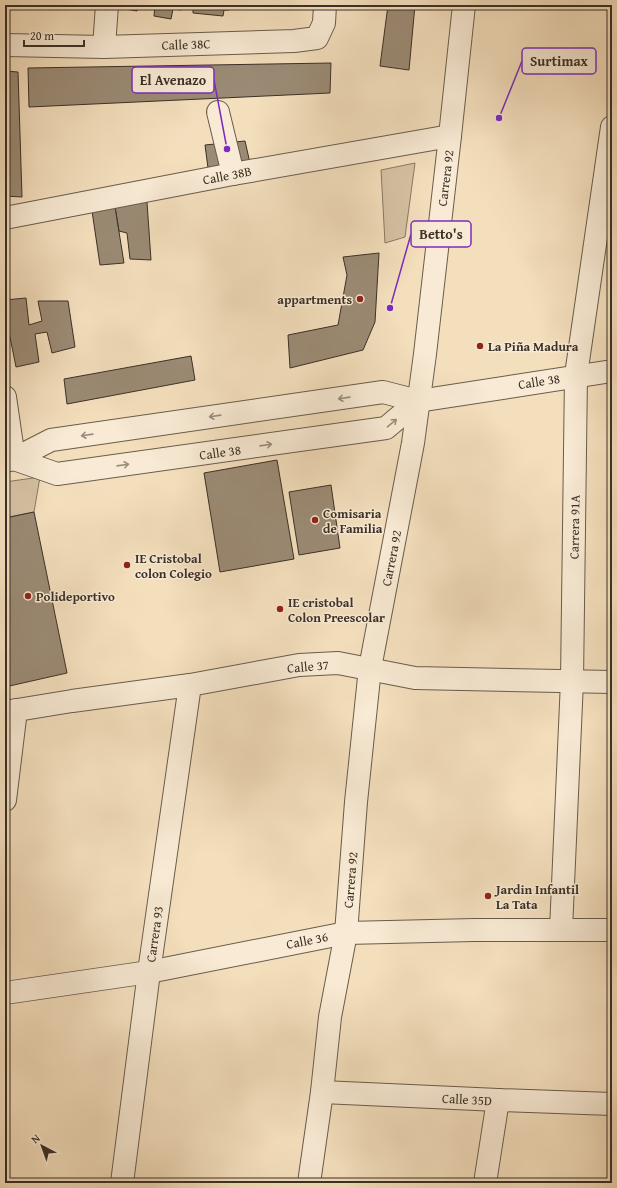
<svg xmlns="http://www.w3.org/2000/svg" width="617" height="1188" font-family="'Gentium Book Plus',serif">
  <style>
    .green { fill: #d5c1a3; stroke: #887864 }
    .building { fill: #9b8b75; stroke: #3b3026 }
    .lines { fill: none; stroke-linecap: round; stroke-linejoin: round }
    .minor-casing { stroke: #695c4c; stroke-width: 24 }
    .minor { stroke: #f8ead4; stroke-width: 22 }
    .oneway { stroke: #9a8d7d }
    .poi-dot { fill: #8f2418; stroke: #f8ead4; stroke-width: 1.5 }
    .labels { text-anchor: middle; stroke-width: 3; stroke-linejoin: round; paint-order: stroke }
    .street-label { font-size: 13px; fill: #3b3026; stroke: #f8ead4 }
    .poi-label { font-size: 13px; font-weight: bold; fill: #3b3026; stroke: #f8ead4; text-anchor: start }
    .leader { fill: none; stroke: #7b2cbf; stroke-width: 1.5 }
    .callout-dot { fill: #7b2cbf; stroke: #f8ead4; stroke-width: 1.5 }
    .callout { fill: #f8ead4; stroke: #7b2cbf; stroke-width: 1.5 }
    .callout-label { font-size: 14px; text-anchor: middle; font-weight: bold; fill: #3b3026 }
  </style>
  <rect width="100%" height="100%" fill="#f4dfbd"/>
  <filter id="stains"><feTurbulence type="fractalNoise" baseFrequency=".005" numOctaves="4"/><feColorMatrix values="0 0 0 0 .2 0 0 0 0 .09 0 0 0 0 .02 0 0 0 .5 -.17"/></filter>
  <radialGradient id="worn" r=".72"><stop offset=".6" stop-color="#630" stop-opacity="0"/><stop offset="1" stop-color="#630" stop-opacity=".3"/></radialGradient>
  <g class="green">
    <path d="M415 163 405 237 385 243 381 170Z"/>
    <path d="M40 477 34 512 5 518V482Z"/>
  </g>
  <g class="building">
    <path d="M120 5H138L137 11 120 8Z"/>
    <path d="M152 5H181V10L173 9 171 19 154 16 155 5Z"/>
    <path d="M188 5H229V10H224L223 16 193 13V7L188 6Z"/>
    <path d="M388 5H415L409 70 380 66Z"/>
    <path d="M331 63 330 93 29 107 28 68Z"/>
    <path d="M5 71 18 72 22 197 5 196Z"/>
    <path d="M245 141 250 163 208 168 205 145Z"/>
    <path d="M147 202 151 260 130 259 127 233 119 231 115 207Z"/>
    <path d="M115 207 124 263 100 265 92 211Z"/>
    <path d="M379 253 375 322 363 350 290 368 288 335 338 325 347 275 343 257Z"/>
    <path d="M26 298 29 325 42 321 38 301H68L75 347 52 353 47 332 35 334 39 362 16 367 5 312V300Z"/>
    <path d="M191 356 195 380 67 404 64 379Z"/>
    <path d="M277 460 294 559 220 572 204 473Z"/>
    <path d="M331 485 340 548 299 555 289 492Z"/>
    <path d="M34 512 67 673 5 687V518Z"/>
  </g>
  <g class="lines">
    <g class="minor-casing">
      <g id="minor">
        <path d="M5 45 104 47 294 41 317 38 324 23 325 5"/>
        <path d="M104 47 107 5"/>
        <path d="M218 112 233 174"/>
        <path d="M5 218 233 174 450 136"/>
        <path d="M5 397 14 459"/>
        <path d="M14 459 57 474 386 428 418 401"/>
        <path d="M5 461 14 459 51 440 383 392 418 401 612 371"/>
        <path d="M5 712 72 701 190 685 299 665 338 663 415 678 612 682"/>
        <path d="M5 800 16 710"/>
        <path d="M561 930 572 681 576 375 612 127"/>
        <path d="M5 993 149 972 346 933 474 930H612"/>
        <path d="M322 1092 498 1100 612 1104"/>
        <path d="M122 1183 149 972 190 685"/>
        <path d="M309 1183 322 1092 330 1017 346 933 356 802 370 668 413 443 425 354 450 136 464 5"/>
        <path d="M485 1183 498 1100"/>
      </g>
    </g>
    <use href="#minor" class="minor"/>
  </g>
  <defs><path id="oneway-shaft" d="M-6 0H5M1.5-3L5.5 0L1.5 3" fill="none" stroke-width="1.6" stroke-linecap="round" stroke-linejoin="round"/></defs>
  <g class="oneway">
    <use href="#oneway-shaft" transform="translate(344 398) rotate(172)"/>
    <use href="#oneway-shaft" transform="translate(215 416) rotate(172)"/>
    <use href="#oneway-shaft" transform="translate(392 423) rotate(-40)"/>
    <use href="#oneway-shaft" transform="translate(87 435) rotate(172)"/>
    <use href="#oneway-shaft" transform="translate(266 445) rotate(-8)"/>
    <use href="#oneway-shaft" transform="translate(123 465) rotate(-8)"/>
  </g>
  <g class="poi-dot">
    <circle cx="360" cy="299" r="4"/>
    <circle cx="480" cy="346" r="4"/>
    <circle cx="315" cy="520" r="4"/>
    <circle cx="127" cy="565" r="4"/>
    <circle cx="28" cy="596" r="4"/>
    <circle cx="280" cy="609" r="4"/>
    <circle cx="488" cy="896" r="4"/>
  </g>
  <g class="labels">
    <g class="street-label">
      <text transform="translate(186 44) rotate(-2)" y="5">Calle 38C</text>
      <text transform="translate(227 175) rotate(-11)" y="5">Calle 38B</text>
      <text transform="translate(445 178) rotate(-83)" y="5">Carrera 92</text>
      <text transform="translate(539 381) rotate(-9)" y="5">Calle 38</text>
      <text transform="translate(220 452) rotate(-8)" y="5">Calle 38</text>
      <text transform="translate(574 527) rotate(-89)" y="5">Carrera 91A</text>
      <text transform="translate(391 558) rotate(-79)" y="5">Carrera 92</text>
      <text transform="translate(308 666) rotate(-5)" y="5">Calle 37</text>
      <text transform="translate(350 880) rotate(-85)" y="5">Carrera 92</text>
      <text transform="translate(154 934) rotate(-82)" y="5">Carrera 93</text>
      <text transform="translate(307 940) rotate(-11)" y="5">Calle 36</text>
      <text transform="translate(467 1099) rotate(3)" y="5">Calle 35D</text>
    </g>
    <g class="poi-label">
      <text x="352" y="304" text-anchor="end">appartments</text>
      <text x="488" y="351">La Piña Madura</text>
      <text x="323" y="518">Comisaria<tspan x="323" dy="15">de Familia</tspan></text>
      <text x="135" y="563">IE Cristobal<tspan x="135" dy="15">colon Colegio</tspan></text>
      <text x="36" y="601">Polideportivo</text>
      <text x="288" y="607">IE cristobal<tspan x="288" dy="15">Colon Preescolar</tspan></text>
      <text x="496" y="894">Jardin Infantil<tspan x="496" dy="15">La Tata</tspan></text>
    </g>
  </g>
  <path class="leader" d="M499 118L522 61M227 149L214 80M390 308L411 234"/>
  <g class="callout-dot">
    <circle cx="499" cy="118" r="4"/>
    <circle cx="227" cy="149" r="4"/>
    <circle cx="390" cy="308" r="4"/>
  </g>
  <g class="callout">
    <rect x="522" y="48" width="74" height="26" rx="4"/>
    <rect x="132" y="67" width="82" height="26" rx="4"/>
    <rect x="411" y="221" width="60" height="26" rx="4"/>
  </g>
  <g class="callout-label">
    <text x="559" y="66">Surtimax</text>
    <text x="173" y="85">El Avenazo</text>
    <text x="441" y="239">Betto's</text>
  </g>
  <rect width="617" height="1188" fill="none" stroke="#f4dfbd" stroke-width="20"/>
  <rect x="6" y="6" width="605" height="1176" fill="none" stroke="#3b3026" stroke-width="2"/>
  <rect x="10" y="10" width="597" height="1168" fill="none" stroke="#3b3026"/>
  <g transform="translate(42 1146) rotate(319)" stroke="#f8ead4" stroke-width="3" paint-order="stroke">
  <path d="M0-3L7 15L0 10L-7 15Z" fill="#3b3026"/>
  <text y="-6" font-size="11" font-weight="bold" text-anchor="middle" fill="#3b3026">N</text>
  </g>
  <path d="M24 40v6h60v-6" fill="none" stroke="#3b3026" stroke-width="2"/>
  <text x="30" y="40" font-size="12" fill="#3b3026" stroke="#f8ead4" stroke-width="3" paint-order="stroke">20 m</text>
  <rect width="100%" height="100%" filter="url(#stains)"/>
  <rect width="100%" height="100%" fill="url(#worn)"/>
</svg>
